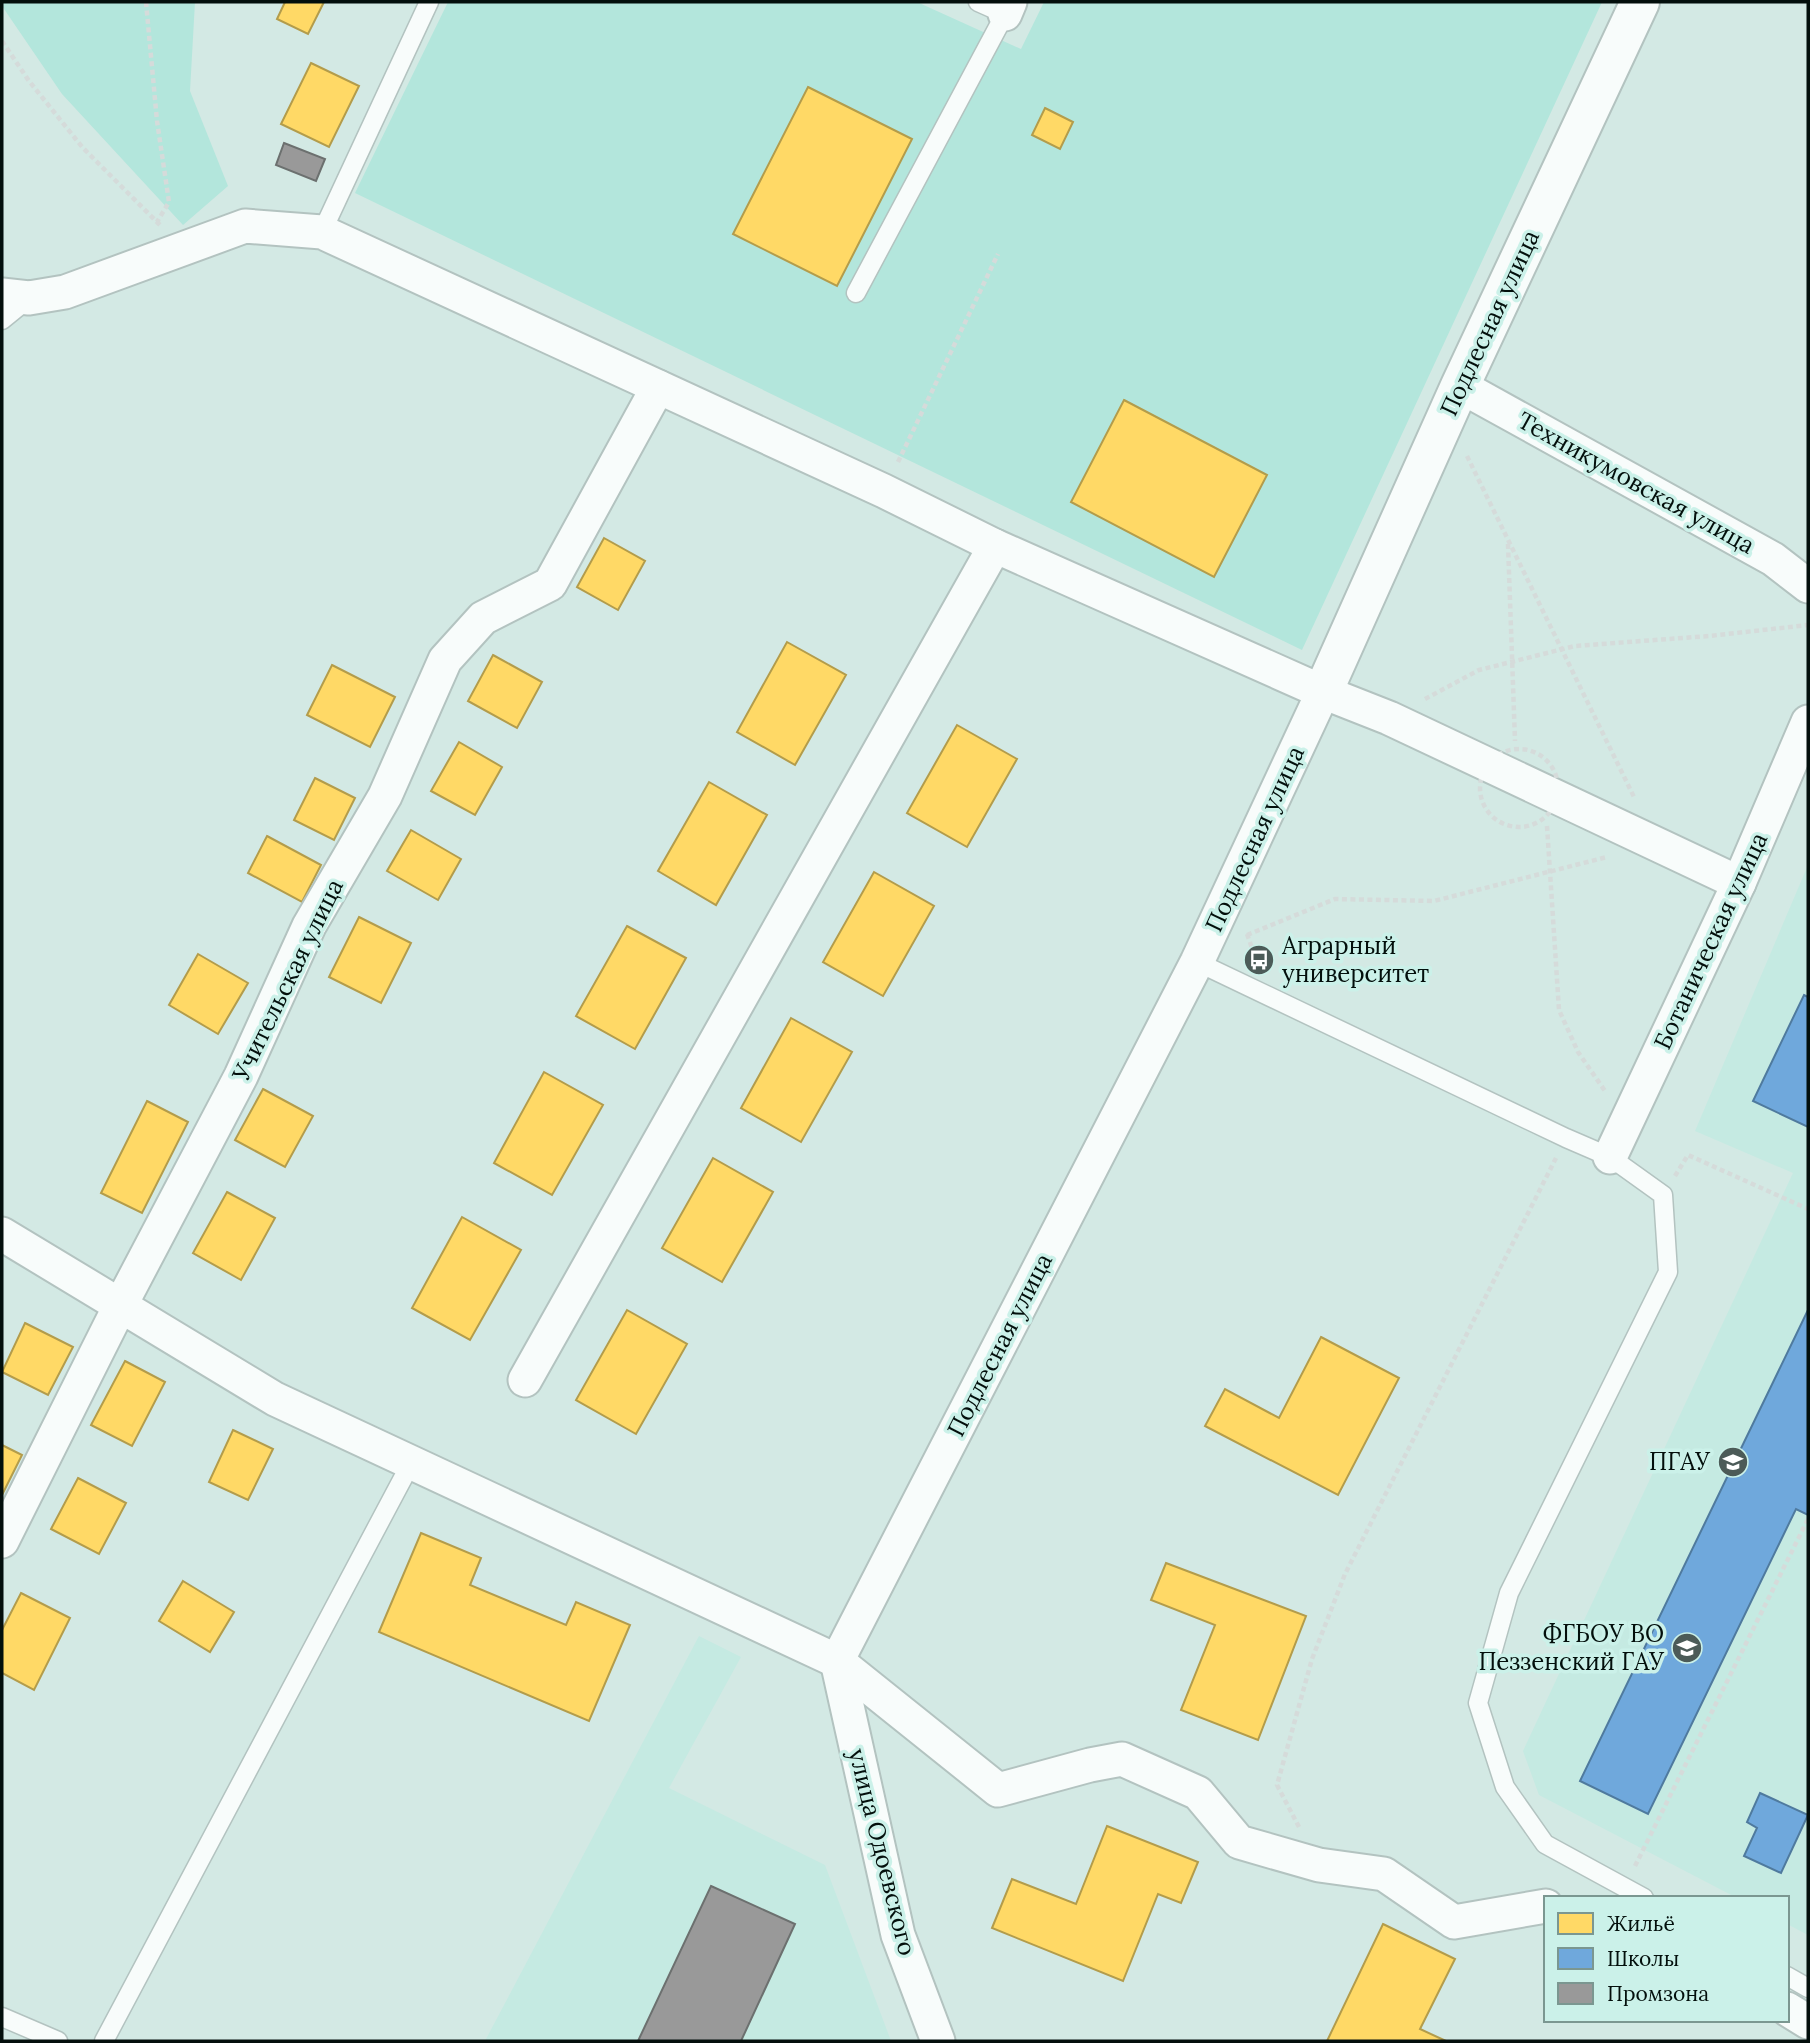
<svg xmlns="http://www.w3.org/2000/svg" width="1810" height="2043" font-family="Lora,serif">
  <style>
    .built { fill: #c5eae2 }
    .green { fill: #b3e6dc }
    .homes { fill: #ffd966; stroke: #b39c4b; stroke-width: 2 }
    .schools { fill: #6fa8dc; stroke: #4f7a9e; stroke-width: 2 }
    .industry { fill: #999; stroke: #6c706f; stroke-width: 2 }
    .lines { fill: none; stroke-linecap: round; stroke-linejoin: round }
    .lane-casing { stroke: #b3c3c0; stroke-width: 21 }
    .street-casing { stroke: #b3c3c0; stroke-width: 37 }
    .secondary-casing { stroke: #b3c3c0; stroke-width: 42 }
    .path { stroke: #d5dbda; stroke-width: 4.5; stroke-dasharray: 5 3.5; stroke-linecap: butt }
    .lane { stroke: #f8fcfb; stroke-width: 18 }
    .street { stroke: #f8fcfb; stroke-width: 33 }
    .secondary { stroke: #f8fcfb; stroke-width: 38 }
    .labels { text-anchor: middle; stroke-width: 7; stroke-linejoin: round; paint-order: stroke }
    .street-label { font-size: 24px; fill: #030f0c; stroke: #cbf1e9 }
    .poi-label { font-size: 24px; fill: #030f0c; stroke: #cbf1e9; text-anchor: end }
  </style>
  <rect width="100%" height="100%" fill="#d3e9e4"/>
  <g class="built">
    <path d="M1808 865V1935L1787 1924V1898H1737L1539 1795 1523 1751 1793 1173 1695 1131Z"/>
    <path d="M699 1636 741 1657 669 1788 825 1865 891 2041H485Z"/>
  </g>
  <g class="green">
    <path d="M2 2H195L190 91 228 186 183 225 62 94 2 6Z"/>
    <path d="M448 2H917L1021 49 1044 2H1602L1302 650 355 193Z"/>
  </g>
  <g class="homes">
    <path d="M285 2H324L308 34 277 19Z"/>
    <path d="M311 63 359 86 329 147 281 124Z"/>
    <path d="M808 87 912 139 837 286 733 234Z"/>
    <path d="M1045 108 1073 122 1060 149 1032 135Z"/>
    <path d="M1124 400 1267 475 1214 577 1071 502Z"/>
    <path d="M604 538 645 561 618 610 577 587Z"/>
    <path d="M787 642 846 675 795 765 737 732Z"/>
    <path d="M493 655 542 682 517 728 468 701Z"/>
    <path d="M332 665 395 697 370 747 307 715Z"/>
    <path d="M957 725 1017 759 967 847 907 813Z"/>
    <path d="M459 742 502 767 475 815 431 791Z"/>
    <path d="M315 778 355 798 334 840 294 820Z"/>
    <path d="M709 782 767 815 716 905 658 871Z"/>
    <path d="M411 830 461 859 438 900 387 871Z"/>
    <path d="M267 836 321 865 302 902 248 873Z"/>
    <path d="M874 872 934 906 883 996 823 962Z"/>
    <path d="M359 917 411 943 381 1003 329 977Z"/>
    <path d="M627 926 686 958 635 1049 576 1016Z"/>
    <path d="M198 954 248 983 218 1034 169 1005Z"/>
    <path d="M791 1018 852 1052 801 1142 741 1108Z"/>
    <path d="M544 1072 603 1105 552 1195 494 1163Z"/>
    <path d="M263 1089 313 1116 285 1167 235 1140Z"/>
    <path d="M147 1101 188 1122 142 1213 101 1193Z"/>
    <path d="M713 1158 773 1192 722 1282 662 1248Z"/>
    <path d="M227 1192 275 1218 241 1280 193 1253Z"/>
    <path d="M462 1217 521 1250 470 1340 412 1308Z"/>
    <path d="M627 1310 687 1344 636 1434 576 1400Z"/>
    <path d="M25 1323 73 1347 48 1395 2 1372Z"/>
    <path d="M1321 1337 1399 1378 1338 1495 1205 1426 1225 1389 1279 1418Z"/>
    <path d="M125 1361 165 1382 132 1446 91 1425Z"/>
    <path d="M233 1430 273 1449 248 1500 209 1482Z"/>
    <path d="M2 1445 22 1455 2 1495Z"/>
    <path d="M78 1478 126 1503 99 1554 51 1529Z"/>
    <path d="M421 1533 481 1558 470 1585 566 1625 576 1602 630 1625 589 1721 379 1632Z"/>
    <path d="M1166 1563 1306 1616 1258 1740 1181 1710 1215 1625 1151 1600Z"/>
    <path d="M183 1581 234 1612 210 1652 159 1621Z"/>
    <path d="M21 1593 70 1618 34 1690 2 1673V1630Z"/>
    <path d="M1107 1826 1198 1862 1181 1903 1158 1894 1123 1981 992 1928 1012 1879 1076 1904Z"/>
    <path d="M1383 1924 1455 1959 1420 2029 1446 2041H1327Z"/>
  </g>
  <g class="schools">
    <path d="M1804 995 1808 997V1127L1753 1101Z"/>
    <path d="M1808 1310V1515L1796 1509 1648 1814 1580 1781Z"/>
    <path d="M1760 1793 1808 1815 1781 1873 1744 1856 1757 1828 1747 1822Z"/>
  </g>
  <g class="industry">
    <path d="M284 143 325 159 316 181 276 165Z"/>
    <path d="M711 1886 795 1924 741 2041H638Z"/>
  </g>
  <g class="lines">
    <g class="lane-casing">
      <g id="lane">
        <path d="M322 232 429 2"/>
        <path d="M856 293 1005 14 978 2"/>
        <path d="M2 320 29 298"/>
        <path d="M1197 962 1566 1138 1610 1157 1663 1195 1668 1272 1509 1593 1478 1703 1505 1787 1545 1844 1644 1898"/>
        <path d="M1787 1976 1808 1988"/>
        <path d="M2 2017 58 2041"/>
        <path d="M104 2041 411 1463"/>
      </g>
    </g>
    <g class="street-casing">
      <g id="street">
        <path d="M1005 14 1010 2"/>
        <path d="M2 295 29 298 65 292 245 226 322 232 884 491 995 546 1323 692 1389 718 1739 883"/>
        <path d="M1460 386 1773 559 1808 586"/>
        <path d="M1610 1157 1739 883 1808 722"/>
        <path d="M2 1234 275 1399 837 1661 998 1790 1090 1765 1122 1759 1198 1793 1239 1842 1319 1865 1384 1874 1454 1922 1546 1906"/>
        <path d="M525 1380 995 546"/>
        <path d="M2 1541 120 1306 241 1076 309 926 385 796 445 660 483 618 550 584 658 387"/>
        <path d="M837 1661 1197 962 1323 692"/>
        <path d="M837 1661 898 1935 938 2041"/>
        <path d="M1787 2009 1808 2022"/>
      </g>
    </g>
    <g class="secondary-casing">
      <path id="secondary" d="M1323 692 1460 386 1640 2"/>
    </g>
    <g class="path">
      <path d="M146 2 157 121 169 202 157 222"/>
      <path d="M2 41 29 81 83 148 160 225"/>
      <path d="M1467 456 1634 797"/>
      <path d="M898 462 998 254"/>
      <path d="M1508 544 1515 741"/>
      <path d="M1425 699 1479 670 1575 646 1709 636 1808 625"/>
      <circle cx="1519" cy="788" r="39"/>
      <path d="M1547 826 1559 1010 1578 1052 1605 1091"/>
      <path d="M1247 934 1258 965"/>
      <path d="M1247 935 1335 899 1434 901 1607 857"/>
      <path d="M1675 1176 1688 1155 1808 1209"/>
      <path d="M1299 1827 1277 1785 1312 1659 1345 1574 1556 1158"/>
      <path d="M1635 1866 1808 1519"/>
    </g>
    <use href="#lane" class="lane"/>
    <use href="#street" class="street"/>
    <use href="#secondary" class="secondary"/>
  </g>
  <defs>
    <g id="bus-disc" transform="scale(1.575)"><circle r="9.5" fill="#4c5b58" stroke="#cbf1e9"/><path d="M-5-6H5V4H4V6H2V4H-2V6H-4V4H-5ZM-3.5-4V0h7V-4ZM-3.5 1.2v1.5H-2V1.2ZM2 1.2v1.5H3.5V1.2Z" fill="#fff"/></g>
    <g id="university-disc" transform="scale(1.575)"><circle r="9.5" fill="#4c5b58" stroke="#cbf1e9"/><path d="M0-5L7-2L0 1L-7-2ZM-4 1L0 2.5L4 1V4Q0 6-4 4Z" fill="#fff"/></g>
  </defs>
  <g fill-rule="evenodd">
    <use href="#bus-disc" x="1259" y="960"/>
    <use href="#university-disc" x="1733" y="1462"/>
    <use href="#university-disc" x="1687" y="1648"/>
  </g>
  <g class="labels">
    <g class="street-label">
      <text transform="translate(1490 323) rotate(-65)" y="8">Подлесная улица</text>
      <text transform="translate(1636 483) rotate(29)" y="8">Техникумовская улица</text>
      <text transform="translate(1255 839) rotate(-65)" y="8">Подлесная улица</text>
      <text transform="translate(1711 941) rotate(-65)" y="8">Ботаническая улица</text>
      <text transform="translate(288 980) rotate(-64)" y="8">Учительская улица</text>
      <text transform="translate(1000 1345) rotate(-63)" y="8">Подлесная улица</text>
      <text transform="translate(882 1852) rotate(76)" y="8">улица Одоевского</text>
    </g>
    <g class="poi-label">
      <text x="1282" y="954" text-anchor="start">Аграрный<tspan x="1282" dy="28">университет</tspan></text>
      <text x="1710" y="1470">ПГАУ</text>
      <text x="1664" y="1642">ФГБОУ ВО<tspan x="1664" dy="28">Пеззенский ГАУ</tspan></text>
    </g>
  </g>
  <rect width="1810" height="2043" fill="none" stroke="#030f0c" stroke-width="7"/>
  <rect x="1544" y="1896" width="245" height="126" fill="#cbf1e9" stroke="#7b9791" stroke-width="2"/>
  <rect x="1558" y="1913" width="35" height="21" fill="#ffd966" stroke="#7b9791" stroke-width="2"/>
  <text x="1607" y="1931" font-size="21" fill="#030f0c">Жильё</text>
  <rect x="1558" y="1948" width="35" height="21" fill="#6fa8dc" stroke="#7b9791" stroke-width="2"/>
  <text x="1607" y="1966" font-size="21" fill="#030f0c">Школы</text>
  <rect x="1558" y="1983" width="35" height="21" fill="#999999" stroke="#7b9791" stroke-width="2"/>
  <text x="1607" y="2001" font-size="21" fill="#030f0c">Промзона</text>
</svg>
